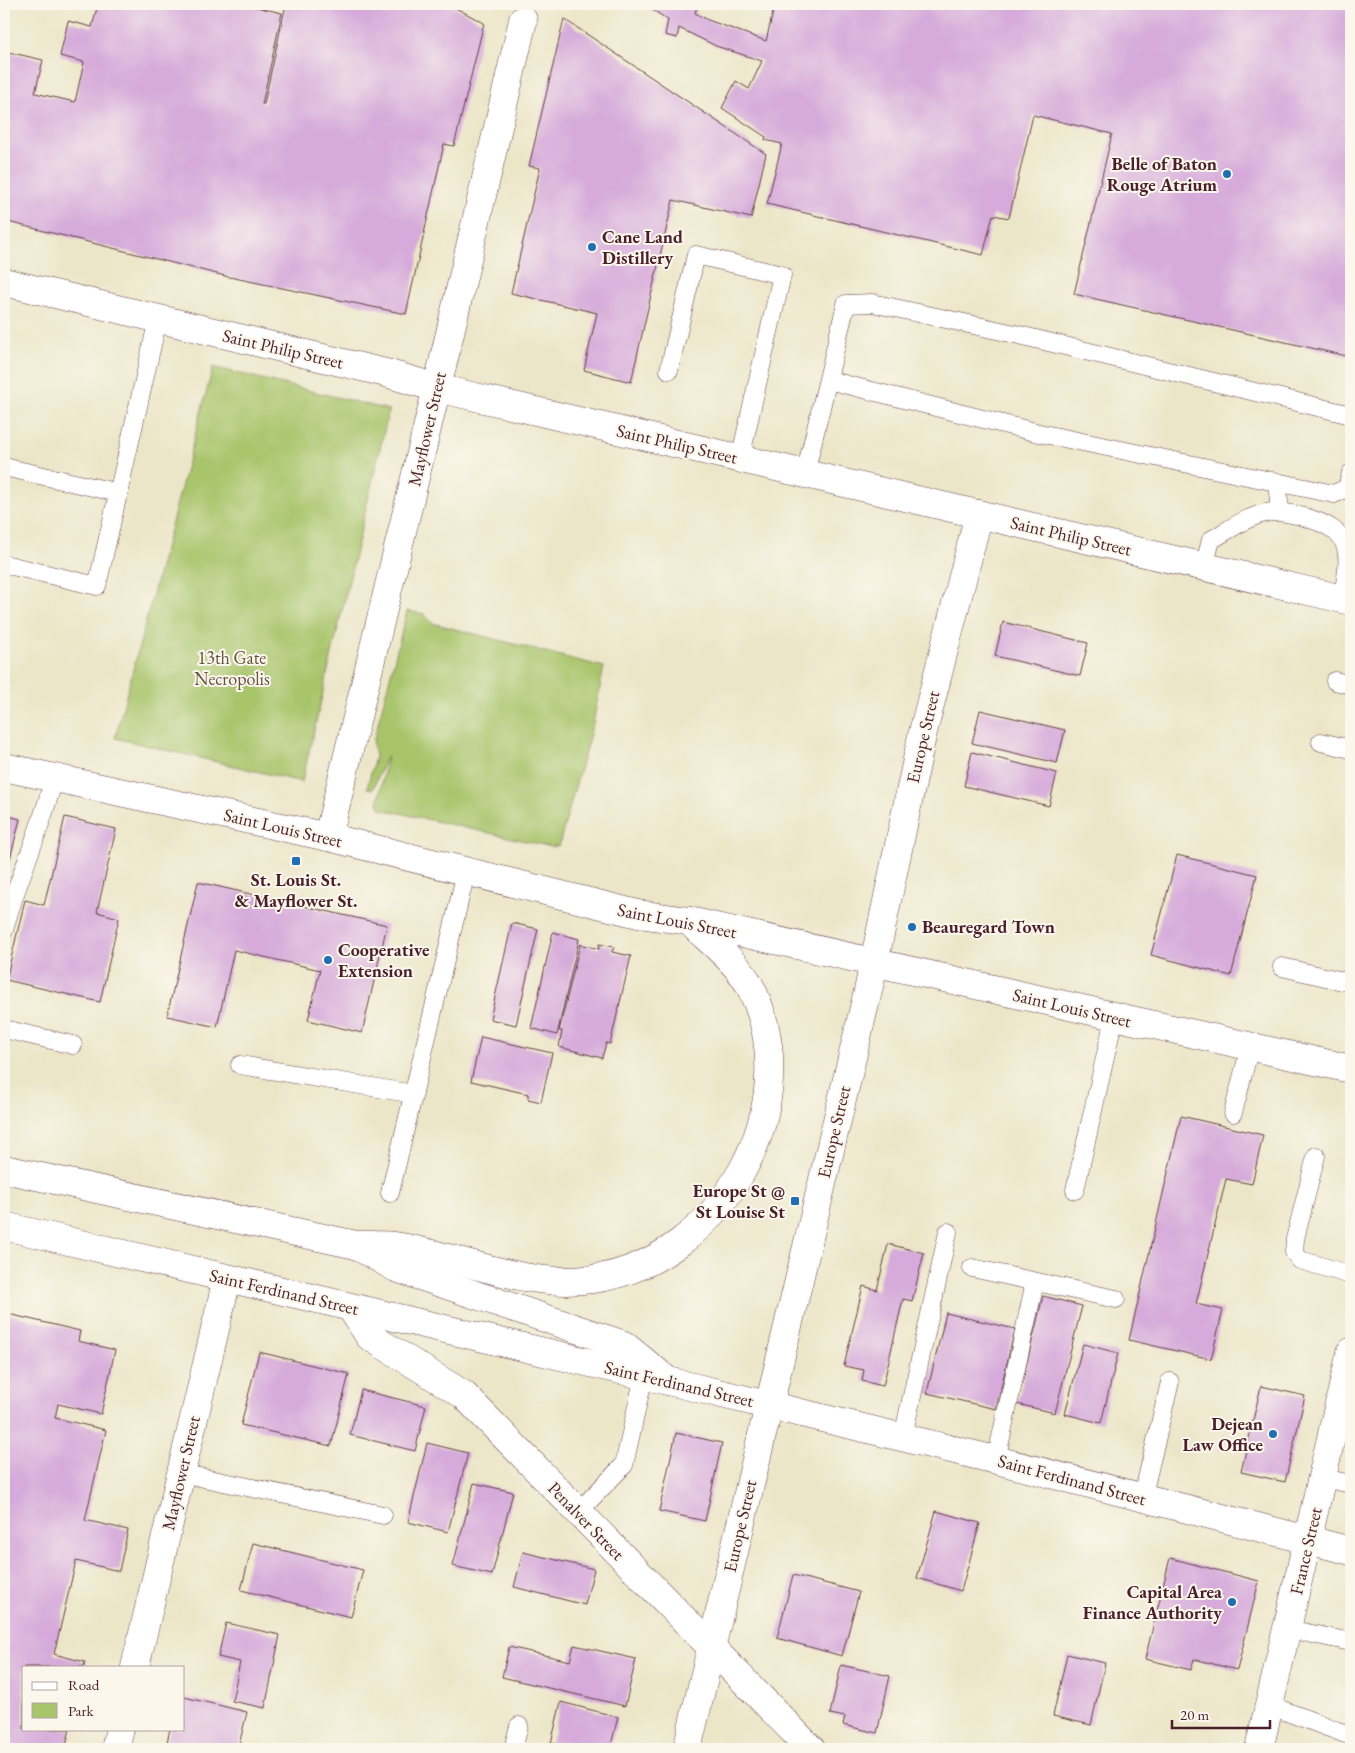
<svg xmlns="http://www.w3.org/2000/svg" width="1355" height="1753" font-family="'EB Garamond',serif">
  <style>
    .green { fill: #a9c56c; stroke: #7a724c }
    .building { fill: #d6aada }
    .lines { fill: none; stroke-linecap: round; stroke-linejoin: round }
    .service-casing { stroke: #623d43; stroke-width: 19 }
    .minor-casing { stroke: #623d43; stroke-width: 29 }
    .secondary-casing { stroke: #623d43; stroke-width: 29 }
    .primary-casing { stroke: #623d43; stroke-width: 29 }
    .motorway-casing { stroke: #623d43; stroke-width: 29 }
    .service { stroke: #fff; stroke-width: 18 }
    .minor { stroke: #fff; stroke-width: 28 }
    .secondary { stroke: #fff; stroke-width: 28 }
    .primary { stroke: #fff; stroke-width: 28 }
    .motorway { stroke: #fff; stroke-width: 28 }
    .poi-dot { fill: #1f6fb2; stroke: #fbf7ec; stroke-width: 2 }
    .labels { text-anchor: middle; stroke-width: 4; stroke-linejoin: round; paint-order: stroke }
    .poi-label { font-size: 18px; font-weight: bold; fill: #4a1f2b; stroke: #fbf7ec; text-anchor: end }
    .street-label { font-size: 18px; fill: #4a1f2b; stroke: #fbf7ec }
    .park-label { font-size: 18px; fill: #66513e; stroke: #fbf7ec }
  </style>
  <rect width="100%" height="100%" fill="#fbf7ec"/>
  <filter id="ink" filterUnits="userSpaceOnUse"><feTurbulence type="fractalNoise" baseFrequency=".02" numOctaves="2"/><feDisplacementMap in="SourceGraphic" scale="10" xChannelSelector="R" yChannelSelector="G"/><feConvolveMatrix kernelMatrix="1 2 1 2 8 2 1 2 1" color-interpolation-filters="sRGB"/></filter>
  <filter id="wash" filterUnits="userSpaceOnUse"><feTurbulence type="fractalNoise" baseFrequency=".0096" numOctaves="4" result="noise"/><feDisplacementMap in="SourceGraphic" scale="20" xChannelSelector="R" yChannelSelector="G"/><feGaussianBlur stdDeviation="1.12" result="paint"/><feColorMatrix in="noise" values="0 0 0 0 0 0 0 0 0 0 0 0 0 0 0 0 0 1.4 0 .05"/><feComposite in="paint" operator="in"/></filter>
  <g filter="url(#wash)">
    <rect width="100%" height="100%" fill="#ece6c9"/>
    <g class="green">
      <path d="M213 367 389 410 302 782 115 738Z"/>
      <path d="M407 611 424 614 432 623 604 667 593 723 559 845 552 847 381 809 378 803 387 755 373 789 367 788 375 757 373 743Z"/>
    </g>
    <g id="blocks">
      <g class="building">
        <path d="M98 4H243L282 13 262 104H264L286 4H448L484 23 454 146 444 144 406 314 225 276 4 221V51L43 60 35 93 75 102 84 62 60 56 68 21 92 27Z"/>
        <path d="M644 4H698L695 13 708 20 766 41 775 4H1351V357L1074 294 1112 134 1033 115 1009 218 993 215 983 255 767 204 782 144 765 140 766 137 722 108 736 81 749 89 762 61 716 46 679 28 677 38 665 35 668 20Z"/>
        <path d="M564 19 766 154 751 218 673 200 631 382 584 370 597 313 511 293 540 168 529 166Z"/>
        <path d="M1003 622 1088 643 1080 676 995 656Z"/>
        <path d="M980 710 1065 730 1057 763 972 743Z"/>
        <path d="M972 752 1057 773 1049 806 964 786Z"/>
        <path d="M4 815 20 819 4 883Z"/>
        <path d="M65 817 116 829 97 912 119 918 100 1002 6 980 25 900 44 905Z"/>
        <path d="M1177 855 1257 875 1231 976 1151 955Z"/>
        <path d="M198 882 387 925 362 1033 308 1020 320 970 234 950 217 1027 167 1016Z"/>
        <path d="M512 923 538 929 516 1025 490 1019Z"/>
        <path d="M553 932 579 939 557 1035 531 1028Z"/>
        <path d="M580 944 599 949V944L614 947 612 952 631 956 610 1044 606 1043 602 1058 559 1047 562 1031H559Z"/>
        <path d="M481 1037 552 1053 541 1102 528 1099V1094L471 1081Z"/>
        <path d="M1181 1116 1263 1135 1252 1184 1226 1179 1196 1304 1223 1310 1211 1359 1129 1340Z"/>
        <path d="M888 1244 924 1253 912 1301 903 1299 883 1386 862 1381 864 1370 844 1366 863 1286 877 1290Z"/>
        <path d="M1043 1296 1082 1306 1055 1413 1017 1404Z"/>
        <path d="M4 1313 80 1331 78 1341 115 1350 101 1414 58 1404 55 1418 106 1430 85 1520 128 1530 119 1571 76 1561 54 1654 85 1662 84 1667H24V1729H70L65 1749H4Z"/>
        <path d="M946 1313 1015 1329 996 1409 927 1393Z"/>
        <path d="M1083 1344 1118 1353 1101 1423 1065 1414Z"/>
        <path d="M259 1352 349 1374 331 1446 241 1425Z"/>
        <path d="M1261 1386 1305 1396 1285 1482 1241 1472Z"/>
        <path d="M361 1390 426 1406 415 1451 350 1435Z"/>
        <path d="M676 1433 722 1443 705 1521 659 1511Z"/>
        <path d="M427 1443 468 1453 448 1532 408 1522Z"/>
        <path d="M474 1483 513 1492 492 1575 453 1566Z"/>
        <path d="M936 1511 980 1523 961 1591 917 1578Z"/>
        <path d="M253 1543 363 1570 351 1617 241 1590Z"/>
        <path d="M523 1552 594 1569 585 1605 514 1587Z"/>
        <path d="M1170 1558 1259 1581 1237 1670 1194 1659 1191 1670 1145 1659Z"/>
        <path d="M793 1575 859 1592 842 1656 777 1638Z"/>
        <path d="M226 1623 280 1635 265 1708 232 1701 240 1662 218 1657Z"/>
        <path d="M574 1645 636 1659 625 1706 502 1677 509 1647 570 1661Z"/>
        <path d="M1067 1654 1105 1663 1091 1725 1053 1716Z"/>
        <path d="M841 1665 890 1676 877 1733 843 1725 845 1717 830 1714Z"/>
        <path d="M184 1697 247 1712 238 1749H175L166 1747 170 1729H184Z"/>
        <path d="M561 1702 618 1717 610 1749H569V1747L551 1743Z"/>
      </g>
    </g>
  </g>
  <g filter="url(#ink)">
    <use href="#blocks" fill-opacity="0" stroke="#623d43" stroke-width="1"/>
    <g class="lines">
      <g class="service-casing">
        <g id="service">
          <path d="M669 370 696 255 782 275 740 459"/>
          <path d="M828 380 1039 433 1334 494 1347 488 1351 473"/>
          <path d="M4 467 119 493"/>
          <path d="M805 474 846 304 872 303 1015 334 1351 415"/>
          <path d="M1277 482 1280 512"/>
          <path d="M4 564 97 586 158 319"/>
          <path d="M1204 567 1211 540C1229 530 1246 517 1266 513 1278 510 1292 514 1304 517 1355 531 1351 554 1342 599"/>
          <path d="M1335 681 1351 685"/>
          <path d="M1321 742 1351 749"/>
          <path d="M4 930C17 878 42 830 54 777"/>
          <path d="M1282 967 1351 983"/>
          <path d="M4 1029 73 1045"/>
          <path d="M240 1065 414 1094"/>
          <path d="M1233 1113 1250 1047"/>
          <path d="M1316 1156 1295 1239 1294 1252 1300 1260 1351 1275"/>
          <path d="M1075 1190 1114 1018"/>
          <path d="M390 1193 466 872"/>
          <path d="M972 1268 1116 1299"/>
          <path d="M903 1437 948 1232"/>
          <path d="M996 1460 1035 1282"/>
          <path d="M180 1473 383 1515"/>
          <path d="M1323 1478 1351 1484"/>
          <path d="M1142 1499 1170 1382"/>
          <path d="M578 1512 624 1465 644 1375"/>
          <path d="M1288 1629 1351 1642"/>
          <path d="M1269 1705 1351 1736"/>
          <path d="M513 1749 519 1726"/>
        </g>
      </g>
      <g class="minor-casing">
        <g id="minor">
          <path d="M328 837 446 350 523 20"/>
          <path d="M351 1308 369 1336 464 1395 811 1749"/>
          <path d="M135 1667 227 1279"/>
          <path d="M115 1749 120 1729"/>
          <path d="M687 1749 868 991 922 736 979 514"/>
          <path d="M1259 1749 1351 1352"/>
        </g>
      </g>
      <g class="secondary-casing">
        <path id="secondary" d="M4 1226 668 1381 996 1460 1351 1551"/>
      </g>
      <g class="primary-casing">
        <g id="primary">
          <path d="M4 282 386 373 437 388 1351 601"/>
          <path d="M4 767 328 837 638 914 689 921 1351 1069"/>
        </g>
      </g>
      <g class="motorway-casing">
        <g id="motorway">
          <path d="M4 1169 356 1245C371 1245 386 1244 401 1247 465 1258 527 1289 593 1279 722 1260 809 1106 751 988 738 962 709 941 689 921"/>
          <path d="M359 1247 396 1268 624 1345 668 1381"/>
        </g>
      </g>
      <use href="#service" class="service"/>
      <use href="#minor" class="minor"/>
      <use href="#secondary" class="secondary"/>
      <use href="#primary" class="primary"/>
      <use href="#motorway" class="motorway"/>
    </g>
  </g>
  <g class="poi-dot">
    <circle cx="1227" cy="174" r="5"/>
    <circle cx="592" cy="247" r="5"/>
    <rect x="291" y="856" width="10" height="10" rx="2.5"/>
    <circle cx="912" cy="927" r="5"/>
    <circle cx="328" cy="960" r="5"/>
    <rect x="790" y="1196" width="10" height="10" rx="2.5"/>
    <circle cx="1273" cy="1434" r="5"/>
    <circle cx="1232" cy="1602" r="5"/>
  </g>
  <g class="labels">
    <g class="poi-label">
      <text x="1217" y="170">Belle of Baton<tspan x="1217" dy="21">Rouge Atrium</tspan></text>
      <text x="602" y="243" text-anchor="start">Cane Land<tspan x="602" dy="21">Distillery</tspan></text>
      <text x="296" y="886" text-anchor="middle">St. Louis St.<tspan x="296" dy="21">&amp; Mayflower St.</tspan></text>
      <text x="922" y="933" text-anchor="start">Beauregard Town</text>
      <text x="338" y="956" text-anchor="start">Cooperative<tspan x="338" dy="21">Extension</tspan></text>
      <text x="785" y="1197">Europe St @<tspan x="785" dy="21">St Louise St</tspan></text>
      <text x="1263" y="1430">Dejean<tspan x="1263" dy="21">Law Office</tspan></text>
      <text x="1222" y="1598">Capital Area<tspan x="1222" dy="21">Finance Authority</tspan></text>
    </g>
    <g class="street-label">
      <text transform="translate(283 349) rotate(13)" y="6">Saint Philip Street</text>
      <text transform="translate(427 429) rotate(-77)" y="6">Mayflower Street</text>
      <text transform="translate(677 444) rotate(13)" y="6">Saint Philip Street</text>
      <text transform="translate(1071 536) rotate(13)" y="6">Saint Philip Street</text>
      <text transform="translate(923 737) rotate(-77)" y="6">Europe Street</text>
      <text transform="translate(283 828) rotate(13)" y="6">Saint Louis Street</text>
      <text transform="translate(677 921) rotate(11)" y="6">Saint Louis Street</text>
      <text transform="translate(1072 1008) rotate(13)" y="6">Saint Louis Street</text>
      <text transform="translate(834 1132) rotate(-77)" y="6">Europe Street</text>
      <text transform="translate(284 1292) rotate(13)" y="6">Saint Ferdinand Street</text>
      <text transform="translate(679 1384) rotate(13)" y="6">Saint Ferdinand Street</text>
      <text transform="translate(181 1473) rotate(-77)" y="6">Mayflower Street</text>
      <text transform="translate(1072 1480) rotate(15)" y="6">Saint Ferdinand Street</text>
      <text transform="translate(586 1521) rotate(46)" y="6">Penalver Street</text>
      <text transform="translate(740 1526) rotate(-77)" y="6">Europe Street</text>
      <text transform="translate(1306 1551) rotate(-77)" y="6">France Street</text>
    </g>
    <g class="park-label">
      <text x="232" y="664">13th Gate<tspan x="232" dy="21">Necropolis</tspan></text>
    </g>
  </g>
  <rect width="1355" height="1753" fill="none" stroke="#fbf7ec" stroke-width="20"/>
  <rect x="22" y="1666" width="162" height="65" fill="#fbf7ec" stroke="#b4a19f"/>
  <rect x="32" y="1682" width="25" height="8" fill="#ffffff" stroke="#b4a19f"/>
  <text x="68" y="1690" font-size="15" fill="#4a1f2b">Road</text>
  <rect x="32" y="1703" width="25" height="15" fill="#a9c56c" stroke="#b4a19f"/>
  <text x="68" y="1716" font-size="15" fill="#4a1f2b">Park</text>
  <path d="M1172 1720v8h98v-8" fill="none" stroke="#4a1f2b" stroke-width="2.5"/>
  <text x="1180" y="1720" font-size="15" fill="#4a1f2b" stroke="#fbf7ec" stroke-width="4" paint-order="stroke">20 m</text>
</svg>
